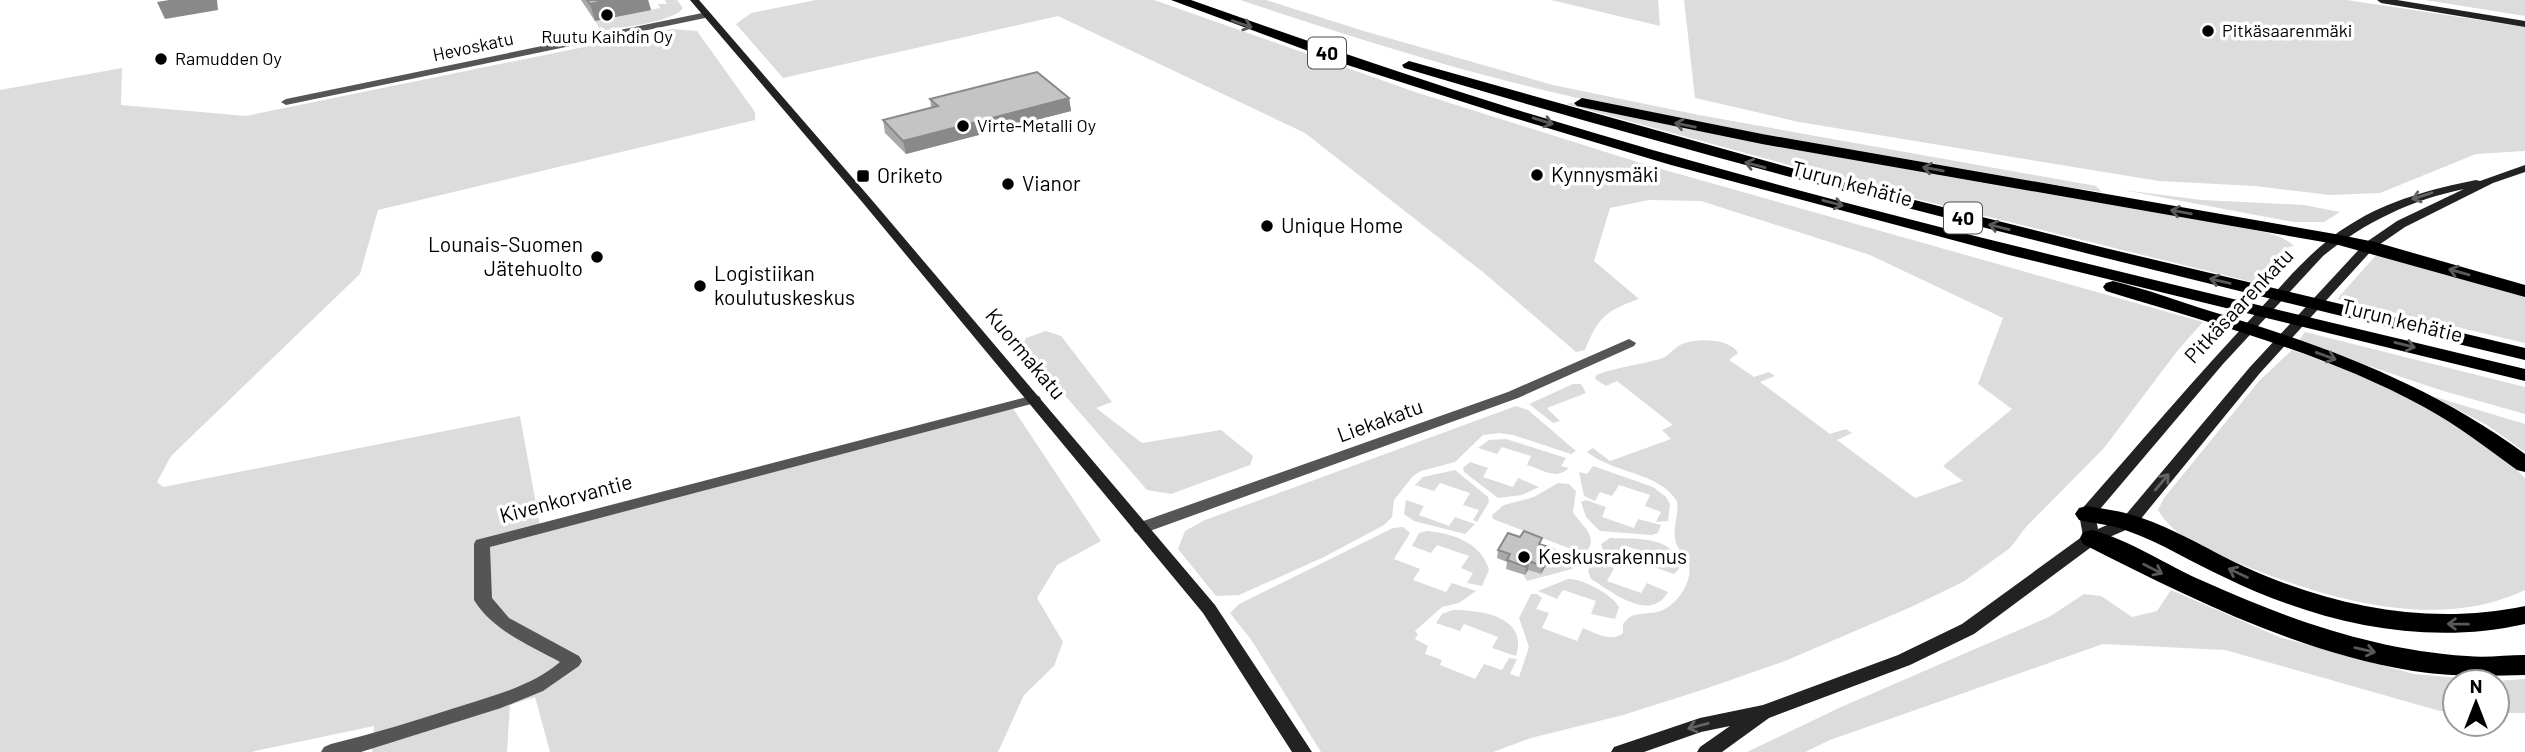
<svg xmlns="http://www.w3.org/2000/svg" width="2525" height="752" font-family="Barlow,sans-serif">
  <style>
    .green { fill: #dcdcdc }
    .lines { fill: none; stroke-linecap: round; stroke-linejoin: round }
    .street { fill: #555; fill-rule: evenodd }
    .secondary { fill: #222; fill-rule: evenodd }
    .highway { fill: #000; fill-rule: evenodd }
    .wall { fill: #a9a9a9 }
    .shaded-wall { fill: #898989 }
    .building { fill: #c4c4c4; stroke: #898989; stroke-width: 2 }
    .oneway { stroke: #595959 }
    .oneway2 { stroke: #646464 }
    .poi-dot { fill: #000; stroke: #fff; stroke-width: 2.5 }
    .labels { text-anchor: middle; stroke-width: 7; stroke-linejoin: round; paint-order: stroke }
    .far-poi-label { font-size: 18px; fill: #000; stroke: #fff; text-anchor: start }
    .far-street-label { font-size: 18px; fill: #000; stroke: #fff }
    .shield { fill: #fff; stroke: #4c4c4c; stroke-width: 2 }
    .shield-label { font-size: 19px; font-weight: bold; fill: #000 }
    .poi-label { font-size: 21px; fill: #000; stroke: #fff; text-anchor: start }
    .street-label { font-size: 21px; fill: #000; stroke: #fff }
  </style>
  <rect width="100%" height="100%" fill="#fff"/>
  <g class="green">
    <path d="M665 0H677L683 8C672 23 621 27 601 31L595 21 660 8 658 4H667Z"/>
    <path d="M816 0H1154L1418 93 1647 165 2203 322 2178 350 2104 448 2026 527 2010 548 1963 582 1911 607 1785 661 1702 690 1623 715 1531 738 1493 752H1321L1252 641 1230 613 1239 604 1393 528 1403 527 1410 533 1394 559 1420 569 1413 580 1446 592 1452 583 1476 591 1459 603 1442 607 1415 631 1418 634 1415 639 1428 646 1425 654 1442 660 1440 665 1475 679 1484 664 1502 670 1509 658 1517 659 1510 674 1519 677 1529 647 1519 618 1531 594H1537L1542 598 1536 609 1549 613 1542 628 1577 641 1583 628C1596 633 1611 643 1623 633V624C1632 611 1643 615 1657 612 1675 608 1695 581 1688 562 1684 554 1676 548 1675 539 1673 526 1679 513 1677 501 1657 471 1614 474 1587 452L1593 448 1610 461 1671 439 1662 430 1673 425 1617 381 1606 386 1595 379 1596 375C1617 367 1639 365 1660 359 1670 356 1674 347 1682 344 1697 338 1730 338 1738 353L1729 360 1754 377 1769 372 1775 376 1760 382 1830 434 1846 429 1852 433 1837 440 1915 498 1963 481 1943 466 2012 409 1978 384 2003 318 1870 255 1701 201 1649 200 1610 208 1594 261 1639 299C1607 310 1598 317 1585 350L1576 352 1484 273 1305 133 1058 16 783 78 736 24 751 13Z"/>
    <path d="M1240 0H1266L1364 31 1553 85 1699 115 2096 186 2102 192C1921 164 1738 136 1560 94 1452 69 1345 35 1240 0Z"/>
    <path d="M1551 0H1658L1660 26Z"/>
    <path d="M1684 0H2347L2525 27V151L2476 154 2380 193 2330 195 2255 186 2159 181 1799 122 1695 98Z"/>
    <path d="M2425 0H2525V16Z"/>
    <path d="M672 29 697 31 755 112V120L378 210 360 274 171 456 157 482 163 487 520 416 540 526 1010 404 1101 541 1057 565 1037 598 1063 642 1054 666 1024 695 998 752H550L535 697 510 705 507 752H372L374 726 251 752H0V90L122 68 121 105 246 116Z"/>
    <path d="M1571 103 2246 228C2262 232 2282 234 2294 246L2289 247 2252 282 1880 190 1566 104Z"/>
    <path d="M2123 190 2202 200 2304 205 2340 212 2324 222H2294Z"/>
    <path d="M2378 253 2525 296V343L2337 299Z"/>
    <path d="M1046 331 1061 336 1112 402 1096 408 1142 443 1221 430 1253 456 1250 465 1171 494 1147 490 1022 346 1026 338Z"/>
    <path d="M2305 332 2525 387V414L2440 390 2298 342Z"/>
    <path d="M2292 350C2374 379 2463 415 2525 478V590C2436 633 2322 598 2236 562 2208 550 2174 538 2158 510L2164 498 2260 380Z"/>
    <path d="M1573 384H1581L1586 393 1547 408 1560 421 1553 423 1529 404Z"/>
    <path d="M2432 396 2525 424V452L2487 425Z"/>
    <path d="M1516 406 1528 410 1576 451 1571 454 1513 435 1500 433 1483 435 1455 462 1421 471 1413 476 1394 500 1392 517 1384 525 1324 557 1239 595 1216 596 1178 549 1185 531 1205 520Z"/>
    <path d="M1506 439 1566 458 1561 466 1569 468C1556 481 1542 469 1527 465L1531 456 1502 447 1497 454 1478 448 1489 440Z"/>
    <path d="M1470 462 1488 468 1483 477 1513 487 1518 478 1539 487 1522 495 1498 498 1464 472 1463 468Z"/>
    <path d="M1593 466 1653 487 1666 497 1670 504 1668 521 1656 522 1661 512 1645 506 1650 495 1619 485 1612 496 1600 492 1595 501 1584 496 1579 472 1587 474Z"/>
    <path d="M1455 470 1488 497 1489 502 1477 522 1473 520 1479 510 1463 505 1470 493 1440 483 1434 491 1415 485 1423 477Z"/>
    <path d="M1558 483 1569 484 1576 491 1573 512C1582 527 1601 537 1584 554L1493 519 1492 515 1504 505 1534 497Z"/>
    <path d="M1406 500 1424 506 1419 515 1449 526 1455 517 1475 524 1465 534 1414 521 1404 514Z"/>
    <path d="M1586 500 1606 507 1602 517 1634 528 1638 519 1661 525 1658 533 1651 535 1600 531 1586 517 1581 502Z"/>
    <path d="M1427 531C1452 533 1482 543 1489 570L1482 586 1467 583 1473 573 1461 568 1469 556 1437 545 1431 553 1412 546 1419 533Z"/>
    <path d="M1610 538C1634 539 1678 535 1679 569L1674 574 1654 567 1658 557 1626 546 1620 556 1603 550 1601 544Z"/>
    <path d="M1542 545 1548 546 1581 559 1572 569 1527 581 1524 576 1528 570 1541 574 1550 557Z"/>
    <path d="M1598 551 1606 554 1601 564 1614 568 1607 581 1641 593 1647 583 1668 592C1650 624 1611 591 1591 579L1588 571Z"/>
    <path d="M1568 579C1582 578 1613 595 1619 607L1615 619 1591 614 1596 601 1563 590 1557 599 1538 591Z"/>
    <path d="M2171 590 2279 637 2414 674 2495 681 2525 679V713H2497V682H2455V711H2440L2225 650 2103 644 1830 740 1805 752H1747L1841 707 2049 617 2084 594 2101 596 2132 617 2157 611Z"/>
    <path d="M1453 610C1480 610 1529 616 1516 656L1492 648 1498 637 1464 624 1460 631 1436 623 1442 614Z"/>
  </g>
  <g class="lines">
    <g class="street">
      <path d="M707 12 712 15 710 17 286 105 281 102 286 99Z"/>
      <path d="M1629 339 1636 343 1634 346 1518 398 1147 532H1135L1133 528 1135 524 1508 392Z"/>
      <path d="M1034 395 1039 396 1041 399 1039 402 490 547 492 598 509 618 579 656 582 661 579 666 543 691 501 708 361 752H321L324 747 331 744C375 733 418 720 461 706 495 695 532 686 560 662 530 645 493 631 474 600V544L476 540Z"/>
    </g>
    <g class="secondary">
      <path d="M690 0H699L871 199 1215 605 1312 752H1292L1203 613 863 203Z"/>
      <path d="M2377 0H2397L2525 21V27L2381 3Z"/>
      <path d="M2525 165V172L2493 183 2405 227 2373 249 2260 373 2135 526 2098 542 1974 634 1910 665 1769 718 1722 752H1697L1700 747 1730 726 1701 732 1644 752H1611L1614 747 1700 718 1763 705 1898 655 1962 624 2083 536 2079 514 2081 510C2140 443 2197 375 2258 311 2287 280 2314 246 2351 224 2389 200 2432 189 2476 180L2480 181ZM2464 189 2397 221 2365 243 2250 367 2123 518 2098 529 2095 515 2223 364 2323 256C2365 222 2411 200 2464 189Z"/>
    </g>
    <g class="highway">
      <path d="M1171 0H1191C1298 38 1405 75 1514 109 1847 211 2187 287 2525 369V381L2009 255 1671 165 1504 115 1338 62Z"/>
      <path d="M1409 61 1831 179 2105 248 2525 348V360C2149 270 1774 179 1404 68L1402 65Z"/>
      <path d="M1582 98 1762 134 2335 234 2375 242 2525 285V297L2335 244 1762 144 1577 106 1574 103Z"/>
      <path d="M2113 281C2146 289 2178 301 2210 311 2323 345 2430 384 2525 454V472L2517 470C2487 448 2457 425 2424 407 2325 353 2213 324 2106 291L2103 287 2106 283Z"/>
      <path d="M2087 506C2104 509 2122 511 2139 517 2176 529 2210 551 2245 567 2334 607 2429 626 2525 606V624C2423 647 2319 623 2226 578 2192 563 2161 542 2125 530 2110 524 2094 524 2079 520L2075 514 2079 508Z"/>
      <path d="M2092 530C2130 540 2166 565 2203 581 2287 619 2374 650 2467 656 2486 658 2506 655 2525 655V675C2487 676 2450 677 2413 671 2296 652 2188 597 2083 544L2080 538 2083 532Z"/>
    </g>
  </g>
  <g class="wall">
    <path d="M581 0H648L651 10 595 21Z"/>
    <path d="M1069 98 1071 111 906 154 885 133 883 120 931 107 930 99Z"/>
    <path d="M1541 545 1552 548 1551 557 1541 574 1528 570 1525 575 1506 569 1507 562 1497 558 1498 550Z"/>
  </g>
  <g class="shaded-wall">
    <path d="M169 0H217L218 10 165 19 157 2Z"/>
    <path d="M608 0H648L651 10 595 21 590 4Z"/>
    <path d="M1069 98 1071 111 906 154 903 141Z"/>
    <path d="M1552 548 1551 557 1541 574 1542 566Z"/>
    <path d="M1529 561 1528 570 1525 575 1526 567Z"/>
  </g>
  <g class="building">
    <path d="M587 0H608L590 4Z"/>
    <path d="M1037 72 1069 98 903 141 883 120 938 106 930 99Z"/>
    <path d="M1524 531 1542 538 1539 544 1552 548 1542 566 1529 561 1526 567 1507 560 1510 554 1498 550 1508 533 1520 537Z"/>
  </g>
  <defs><path id="oneway-shaft" d="M-6 0H5M1.5-3L5.5 0L1.5 3" fill="none" stroke-width="1.6" stroke-linecap="round" stroke-linejoin="round" transform="scale(1.75)"/></defs>
  <g class="oneway">
    <use href="#oneway-shaft" transform="translate(1242 24) rotate(19)"/>
    <use href="#oneway-shaft" transform="translate(1543 121) rotate(17)"/>
    <use href="#oneway-shaft" transform="translate(1685 125) rotate(-169)"/>
    <use href="#oneway-shaft" transform="translate(1755 165) rotate(-165)"/>
    <use href="#oneway-shaft" transform="translate(1933 169) rotate(-170)"/>
    <use href="#oneway-shaft" transform="translate(1833 203) rotate(15)"/>
    <use href="#oneway-shaft" transform="translate(2181 212) rotate(-170)"/>
    <use href="#oneway-shaft" transform="translate(1999 227) rotate(-166)"/>
    <use href="#oneway-shaft" transform="translate(2459 272) rotate(-164)"/>
    <use href="#oneway-shaft" transform="translate(2220 281) rotate(-167)"/>
    <use href="#oneway-shaft" transform="translate(2405 345) rotate(14)"/>
    <use href="#oneway-shaft" transform="translate(2326 356) rotate(20)"/>
    <use href="#oneway-shaft" transform="translate(2153 569) rotate(27)"/>
    <use href="#oneway-shaft" transform="translate(2238 573) rotate(-155)"/>
    <use href="#oneway-shaft" transform="translate(2458 624) rotate(-179)"/>
    <use href="#oneway-shaft" transform="translate(2365 650) rotate(13)"/>
  </g>
  <g class="oneway2">
    <use href="#oneway-shaft" transform="translate(2422 196) rotate(162)"/>
    <use href="#oneway-shaft" transform="translate(2162 482) rotate(-50)"/>
    <use href="#oneway-shaft" transform="translate(1698 726) rotate(165)"/>
  </g>
  <g class="poi-dot">
    <circle cx="607" cy="15" r="7"/>
    <circle cx="2208" cy="31" r="7"/>
    <circle cx="161" cy="59" r="7"/>
    <circle cx="963" cy="126" r="7"/>
    <circle cx="1537" cy="175" r="7"/>
    <rect x="856" y="169" width="14" height="14" rx="3.5"/>
    <circle cx="1008" cy="184" r="7"/>
    <circle cx="1267" cy="226" r="7"/>
    <circle cx="597" cy="257" r="7"/>
    <circle cx="700" cy="286" r="7"/>
    <circle cx="1524" cy="557" r="7"/>
  </g>
  <g class="labels">
    <g class="far-poi-label">
      <text x="2222" y="37">Pitkäsaarenmäki</text>
      <text x="607" y="43" text-anchor="middle">Ruutu Kaihdin Oy</text>
      <text x="175" y="65">Ramudden Oy</text>
      <text x="977" y="132">Virte-Metalli Oy</text>
    </g>
    <g class="far-street-label">
      <text transform="translate(473 47) rotate(-12)" y="6">Hevoskatu</text>
    </g>
    <g class="shield">
      <rect x="1308" y="37.5" width="38" height="31" rx="5"/>
      <rect x="1944" y="202.5" width="38" height="31" rx="5"/>
    </g>
    <g class="shield-label">
      <text x="1327" y="60">40</text>
      <text x="1963" y="225">40</text>
    </g>
    <g class="poi-label">
      <text x="1551" y="182">Kynnysmäki</text>
      <text x="877" y="183">Oriketo</text>
      <text x="1022" y="191">Vianor</text>
      <text x="1281" y="233">Unique Home</text>
      <text x="583" y="252" text-anchor="end">Lounais-Suomen<tspan x="583" dy="24">Jätehuolto</tspan></text>
      <text x="714" y="281">Logistiikan<tspan x="714" dy="24">koulutuskeskus</tspan></text>
      <text x="1538" y="564">Keskusrakennus</text>
    </g>
    <g class="street-label">
      <text transform="translate(1852 184) rotate(15)" y="7">Turun kehätie</text>
      <text transform="translate(2239 306) rotate(-47)" y="7">Pitkäsaarenkatu</text>
      <text transform="translate(2402 321) rotate(14)" y="7">Turun kehätie</text>
      <text transform="translate(1025 354) rotate(50)" y="7">Kuormakatu</text>
      <text transform="translate(1380 421) rotate(-20)" y="7">Liekakatu</text>
      <text transform="translate(566 499) rotate(-15)" y="7">Kivenkorvantie</text>
    </g>
  </g>
  <g transform="translate(2476 703)"><circle r="33" fill="#ffffff" stroke="#999999" stroke-width="2"/>
  <path d="M0-5L12 26L0 18L-12 26Z" fill="#000000"/>
  <text y="-10" font-size="19" font-weight="bold" text-anchor="middle" fill="#000000">N</text>
  </g>
</svg>
